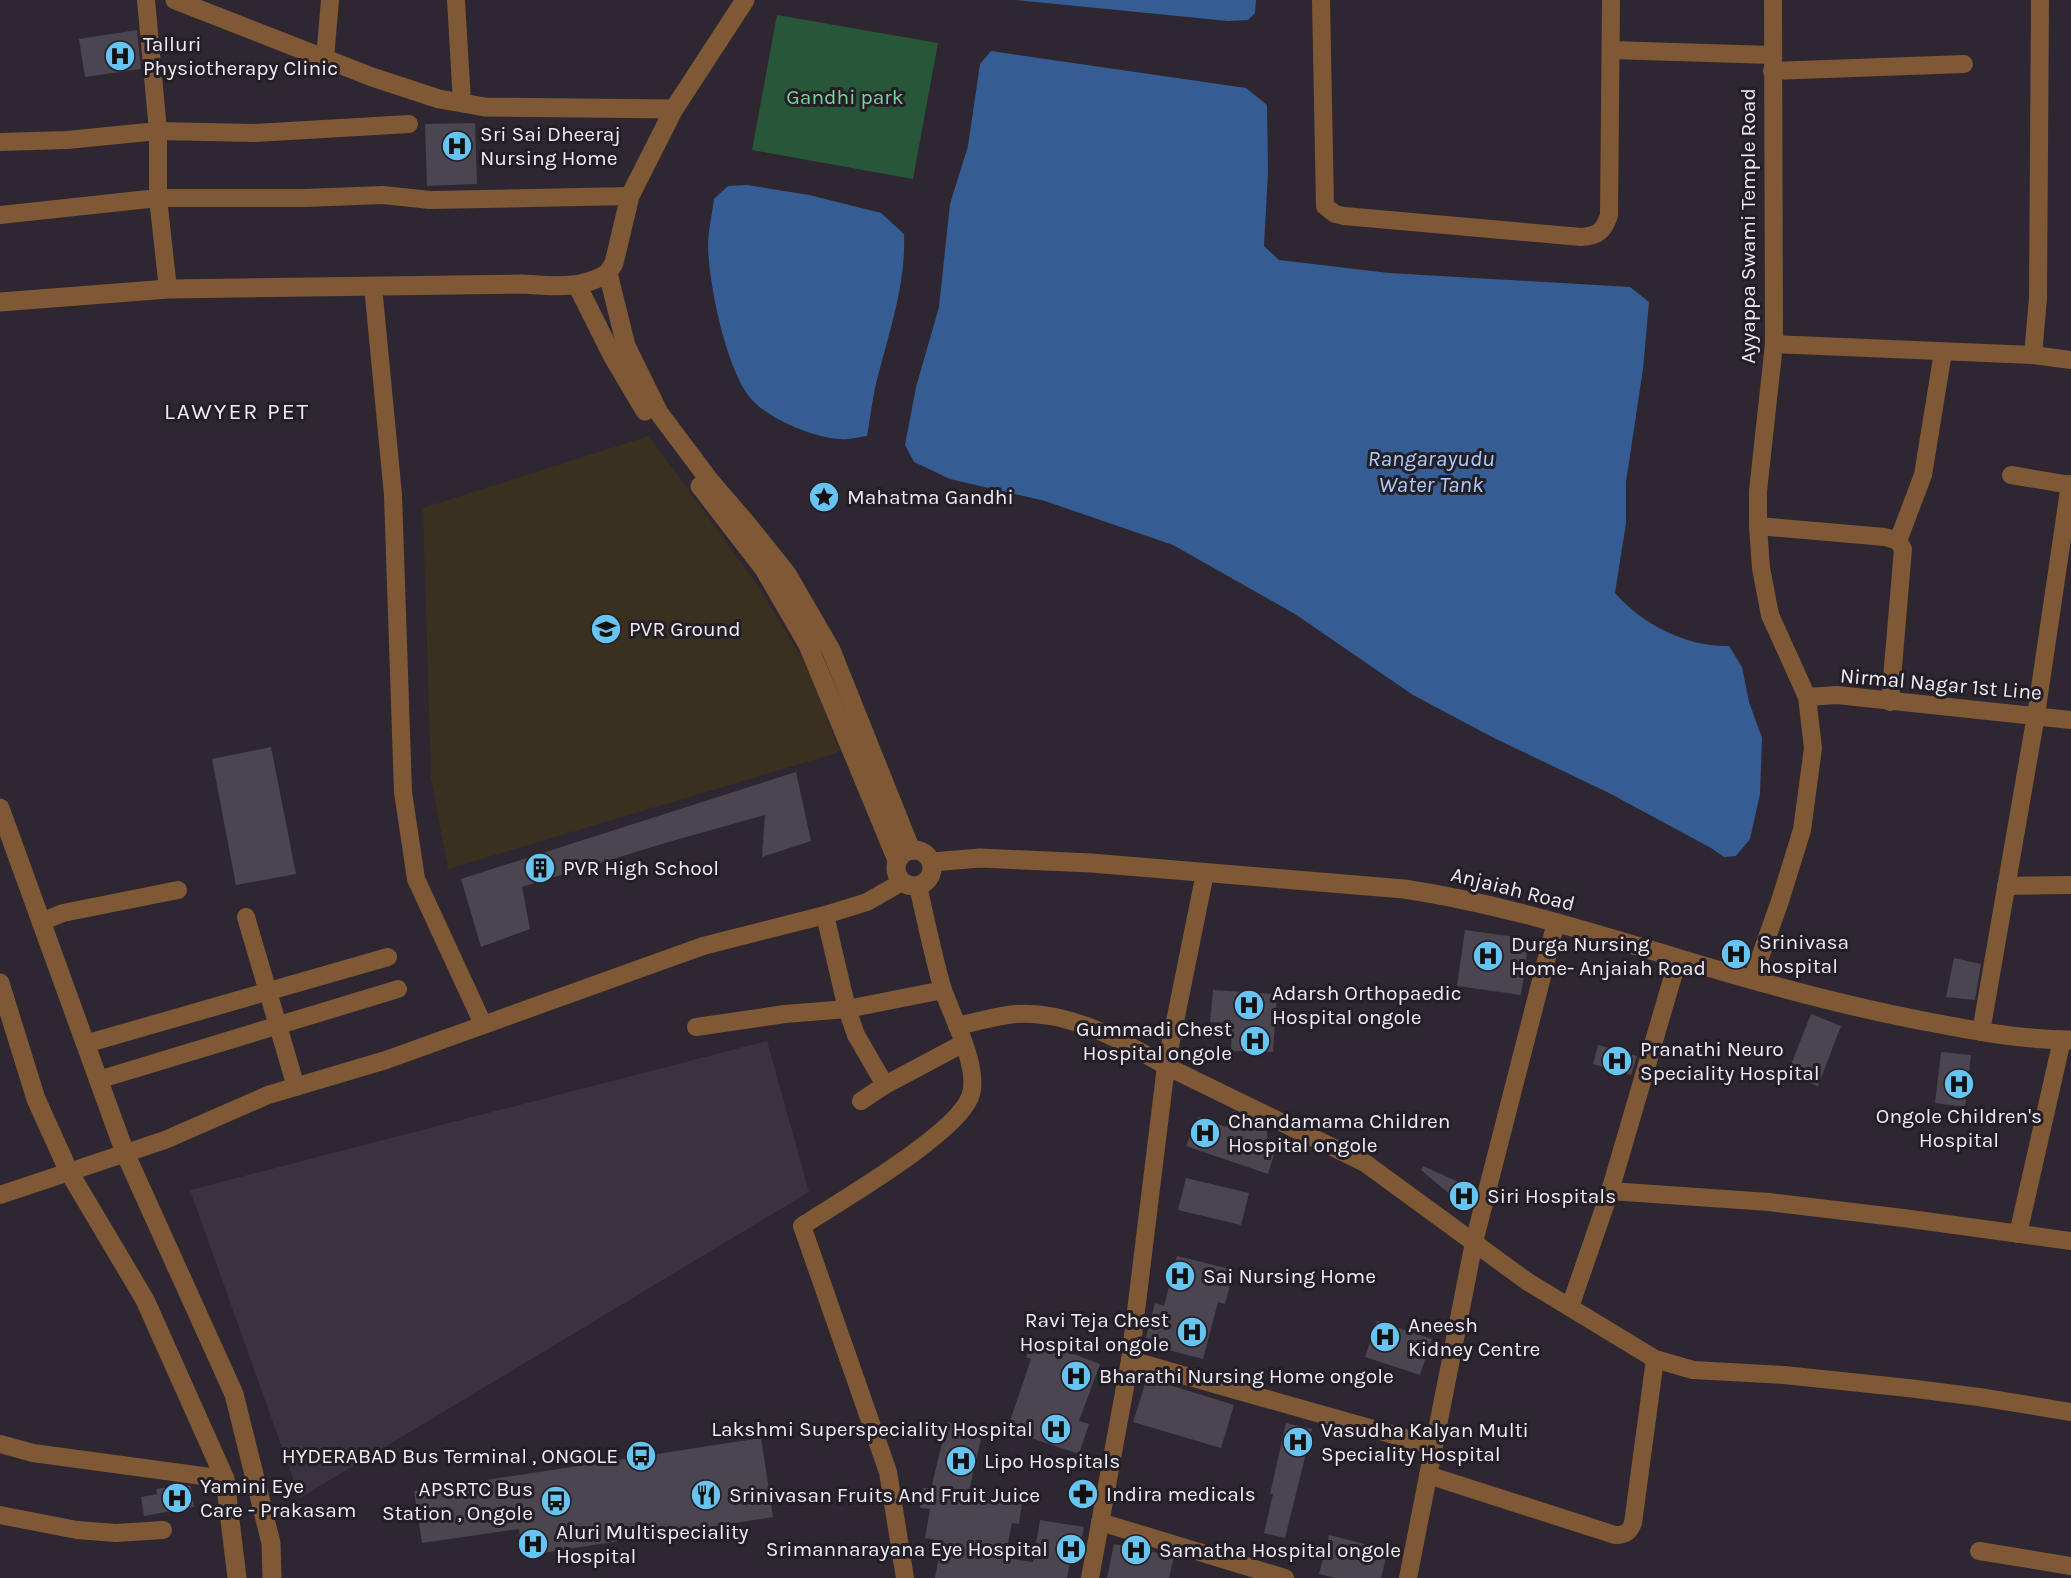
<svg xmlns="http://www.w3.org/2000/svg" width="2071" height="1578" font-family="Karla,sans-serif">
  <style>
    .built { fill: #3b3241 }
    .education { fill: #3a3020 }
    .green { fill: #285639 }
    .water { fill: #355d93 }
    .building { fill: #4b454f }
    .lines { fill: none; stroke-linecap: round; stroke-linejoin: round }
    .minor { stroke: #7f5836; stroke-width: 18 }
    .tertiary { stroke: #7f5836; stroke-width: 19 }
    .labels { text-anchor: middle; stroke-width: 6; stroke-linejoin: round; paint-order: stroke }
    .poi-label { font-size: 21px; fill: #f0ecf3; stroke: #241e27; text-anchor: start }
    .park-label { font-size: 21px; fill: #76d798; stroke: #241e27 }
    .street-label { font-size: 21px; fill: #f0ecf3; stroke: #241e27 }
    .neighbourhood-label { font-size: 23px; letter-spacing: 2px; fill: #f0ecf3; stroke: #241e27 }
    .water-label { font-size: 23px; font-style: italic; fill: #aacdfd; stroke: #241e27 }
  </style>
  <rect width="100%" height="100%" fill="#2e2731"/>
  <path class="built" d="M767 1041 809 1192 300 1498 190 1190Z"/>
  <path class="education" d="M649 436 759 587 810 672 840 752 448 869 431 778 423 508Z"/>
  <path class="green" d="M777 15 938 43 913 179 752 150Z"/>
  <g class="water">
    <path d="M1015 0H1256L1255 13 1248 20 1228 21Z"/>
    <path d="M991 51 1246 88 1267 105 1268 172 1264 246 1279 260 1389 273 1630 287 1649 302 1643 369 1626 482V523L1615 593C1643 625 1687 647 1729 646L1742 667 1749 702 1762 738 1760 794 1750 839 1736 856 1724 857 1711 848 1609 793 1494 738 1413 695 1295 614 1173 545 1045 501 950 479 914 462 905 445 916 387 939 307 950 204 968 146 980 64Z"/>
    <path d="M747 185 809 195 881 213 904 234C906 282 891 326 879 372 873 392 871 415 867 436 859 437 849 440 841 439 814 438 772 420 753 401 727 374 709 285 708 247 708 232 712 215 714 199L728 186Z"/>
  </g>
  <g class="building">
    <path d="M137 30 141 69 85 77 79 39Z"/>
    <path d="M475 123 477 184 427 186 425 124Z"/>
    <path d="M271 747 296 874 236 885 212 759Z"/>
    <path d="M796 772 811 841 762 857 765 815 665 843 522 887 530 929 481 947 461 879Z"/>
    <path d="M1465 930 1529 939 1521 995 1457 986Z"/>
    <path d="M1954 958 1981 964 1975 1000 1946 997Z"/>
    <path d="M1213 990 1277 994 1273 1052 1231 1051 1232 1023 1210 1022Z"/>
    <path d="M1811 1014 1841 1026 1818 1086 1787 1075Z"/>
    <path d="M1598 1045 1637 1056 1631 1075 1593 1064Z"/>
    <path d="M1941 1052 1971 1055 1965 1107 1935 1103Z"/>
    <path d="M1233 1111 1267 1128V1139L1277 1144 1268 1174 1186 1146 1198 1117 1226 1127Z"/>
    <path d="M1423 1166 1476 1190 1470 1211 1421 1170Z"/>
    <path d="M1186 1178 1249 1193 1241 1225 1178 1210Z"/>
    <path d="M1177 1256 1234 1270 1225 1304 1218 1302 1203 1359 1144 1344 1155 1303 1164 1306Z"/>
    <path d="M1377 1321 1432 1339 1420 1375 1365 1357Z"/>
    <path d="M1033 1339 1100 1364 1079 1421 1089 1424 1079 1454 1007 1430 1031 1359 1026 1357Z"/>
    <path d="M1147 1378 1234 1405 1221 1448 1133 1422Z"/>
    <path d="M947 1422 983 1431 968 1495 1022 1504 1019 1524 1012 1523 1005 1558 1033 1562 1040 1520 1084 1527 1078 1559 1071 1558 1067 1578H935L942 1541 925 1538 930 1509 920 1508 923 1488 931 1489Z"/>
    <path d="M1286 1423 1312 1429 1285 1538 1264 1533 1273 1494H1270Z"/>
    <path d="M761 1438 773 1517 523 1556 519 1529 422 1543 414 1491Z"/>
    <path d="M182 1485 191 1486 194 1507 144 1516 141 1497 157 1494 156 1489Z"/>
    <path d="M1329 1535 1388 1550 1381 1578H1336L1319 1574Z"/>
    <path d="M1114 1544 1174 1556 1169 1578H1107Z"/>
  </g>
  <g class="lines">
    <g class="minor">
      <path d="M146 0 158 131V198L168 289"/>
      <path d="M456 0 462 103"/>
      <path d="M1321 0 1325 206 1335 214 1344 216 1581 237C1598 236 1604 231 1609 215L1611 0"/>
      <path d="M1611 50 1772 55"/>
      <path d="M325 58 330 0"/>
      <path d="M1772 71 1964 64"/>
      <path d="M0 142 67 140 158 131 255 133 409 124"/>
      <path d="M0 215 158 198H304L383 195 430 200 630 196"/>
      <path d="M373 286 393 495 403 792 416 879 483 1024"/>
      <path d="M1774 344 2033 355 2071 360"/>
      <path d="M2033 355 2038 298 2040 0"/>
      <path d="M2011 475 2071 485"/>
      <path d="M1758 526 1885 537 1898 541 1903 549 1890 702"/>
      <path d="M1898 541 1923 475 1943 352"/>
      <path d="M1807 697 1837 695 2071 720"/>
      <path d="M1205 873 1166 1066 1365 1163 1528 1282 1655 1359 1693 1370 1784 1375 1908 1388 1979 1397 2071 1412"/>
      <path d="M2006 886 2071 885"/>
      <path d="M825 915 847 1009 856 1035 885 1085"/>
      <path d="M246 917 296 1087"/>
      <path d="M41 922 63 913 178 890"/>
      <path d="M1752 980 1780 901 1802 830 1813 748 1807 697 1770 615 1761 568 1758 526V491L1774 344 1773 0"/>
      <path d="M957 1026C976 1022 996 1016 1015 1014 1069 1010 1121 1040 1166 1066L1130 1360 1090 1578"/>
      <path d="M696 1027 785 1014 847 1009 943 990"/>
      <path d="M1981 1032 2036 715 2070 484"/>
      <path d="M85 1044 388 957"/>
      <path d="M98 1080 398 989"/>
      <path d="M861 1101 885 1085 964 1043"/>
      <path d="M1610 1191 1769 1202 1903 1218 2071 1241"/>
      <path d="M0 1195 165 1140 268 1095 386 1060 703 946 825 915 867 902 902 882"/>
      <path d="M2018 1234 2062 1040"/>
      <path d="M1570 1307 1610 1191 1678 959"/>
      <path d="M1130 1360 1433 1446"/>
      <path d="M0 1444 33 1453 225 1479"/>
      <path d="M1428 1475 1615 1535C1625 1535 1629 1533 1633 1523L1655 1359"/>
      <path d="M0 1515 77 1530 116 1533 163 1530"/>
      <path d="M1100 1522 1285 1578"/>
      <path d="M1979 1551 2071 1566"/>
      <path d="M905 1578 888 1472 802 1226C840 1201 955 1135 970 1097 981 1070 952 1016 943 990 933 956 926 921 918 886"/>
      <path d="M1408 1578 1474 1242 1556 922"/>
    </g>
    <g class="tertiary">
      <path d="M175 0 372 77 439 99 485 107 674 109"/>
      <path d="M745 0 674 109 630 196 614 263 608 273 626 346 659 413 710 481 747 524 787 574 831 650 911 850"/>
      <path d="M577 285 613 357 645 411"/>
      <path d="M0 302 168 289 522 284C552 286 581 290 608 273"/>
      <path d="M700 486 764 569 808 645 897 860"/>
      <path d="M0 808 125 1153 234 1394 271 1543 272 1578"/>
      <circle cx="914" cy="868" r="18"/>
      <path d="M932 862 980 858 1091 863 1404 889C1497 903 1587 931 1677 958 1760 983 1843 1006 1929 1022 1976 1031 2023 1040 2071 1040"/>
      <path d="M0 983 36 1099 69 1172 145 1300 225 1479 237 1578"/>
    </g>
  </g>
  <defs>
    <g id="hospital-disc" transform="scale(1.575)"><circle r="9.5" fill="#67c4f0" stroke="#241e27"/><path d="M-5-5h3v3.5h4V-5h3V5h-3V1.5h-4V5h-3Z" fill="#111"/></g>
    <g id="sight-disc" transform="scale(1.575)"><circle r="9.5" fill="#67c4f0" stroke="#241e27"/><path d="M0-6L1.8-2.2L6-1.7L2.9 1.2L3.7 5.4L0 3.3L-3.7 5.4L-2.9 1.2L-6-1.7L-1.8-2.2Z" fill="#111"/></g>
    <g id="school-disc" transform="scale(1.575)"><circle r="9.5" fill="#67c4f0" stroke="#241e27"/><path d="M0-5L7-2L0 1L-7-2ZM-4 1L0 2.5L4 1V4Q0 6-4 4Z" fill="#111"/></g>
    <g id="building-disc" transform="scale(1.575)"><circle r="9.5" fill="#67c4f0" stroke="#241e27"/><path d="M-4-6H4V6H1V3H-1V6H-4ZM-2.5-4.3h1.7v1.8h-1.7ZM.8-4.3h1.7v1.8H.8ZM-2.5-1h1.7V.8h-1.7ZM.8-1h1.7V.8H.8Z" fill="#111"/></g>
    <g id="bus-disc" transform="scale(1.575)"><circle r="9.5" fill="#67c4f0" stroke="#241e27"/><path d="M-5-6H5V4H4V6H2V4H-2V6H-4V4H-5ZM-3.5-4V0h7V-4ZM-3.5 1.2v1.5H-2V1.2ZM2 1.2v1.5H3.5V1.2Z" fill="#111"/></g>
    <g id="pharmacy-disc" transform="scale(1.575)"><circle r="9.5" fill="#67c4f0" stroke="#241e27"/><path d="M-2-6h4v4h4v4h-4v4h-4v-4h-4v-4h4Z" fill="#111"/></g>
    <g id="restaurant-disc" transform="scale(1.575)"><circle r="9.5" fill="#67c4f0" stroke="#241e27"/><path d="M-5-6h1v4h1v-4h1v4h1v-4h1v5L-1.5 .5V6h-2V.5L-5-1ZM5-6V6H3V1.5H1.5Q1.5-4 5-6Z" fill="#111"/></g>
  </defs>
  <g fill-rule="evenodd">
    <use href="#hospital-disc" x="120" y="56"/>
    <use href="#hospital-disc" x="457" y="146"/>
    <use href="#sight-disc" x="824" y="497"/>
    <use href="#school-disc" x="606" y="629"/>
    <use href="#building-disc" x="540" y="868"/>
    <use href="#hospital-disc" x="1736" y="954"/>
    <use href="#hospital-disc" x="1488" y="956"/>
    <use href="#hospital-disc" x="1249" y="1005"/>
    <use href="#hospital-disc" x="1255" y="1041"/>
    <use href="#hospital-disc" x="1617" y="1061"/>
    <use href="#hospital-disc" x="1959" y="1084"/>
    <use href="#hospital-disc" x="1205" y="1133"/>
    <use href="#hospital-disc" x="1464" y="1196"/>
    <use href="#hospital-disc" x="1180" y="1276"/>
    <use href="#hospital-disc" x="1192" y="1332"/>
    <use href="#hospital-disc" x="1385" y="1337"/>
    <use href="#hospital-disc" x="1076" y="1376"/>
    <use href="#hospital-disc" x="1056" y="1429"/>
    <use href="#hospital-disc" x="1298" y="1442"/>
    <use href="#bus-disc" x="641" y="1456"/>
    <use href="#hospital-disc" x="961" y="1461"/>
    <use href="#pharmacy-disc" x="1083" y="1494"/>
    <use href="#restaurant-disc" x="706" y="1495"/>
    <use href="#hospital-disc" x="177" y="1498"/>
    <use href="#bus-disc" x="556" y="1501"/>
    <use href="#hospital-disc" x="533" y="1544"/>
    <use href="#hospital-disc" x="1071" y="1549"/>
    <use href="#hospital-disc" x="1136" y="1550"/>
  </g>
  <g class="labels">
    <g class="poi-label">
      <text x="143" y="51">Talluri<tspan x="143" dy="24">Physiotherapy Clinic</tspan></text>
      <text x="480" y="141">Sri Sai Dheeraj<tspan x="480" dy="24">Nursing Home</tspan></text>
      <text x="847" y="504">Mahatma Gandhi</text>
      <text x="629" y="636">PVR Ground</text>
      <text x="563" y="875">PVR High School</text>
      <text x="1759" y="949">Srinivasa<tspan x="1759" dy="24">hospital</tspan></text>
      <text x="1511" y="951">Durga Nursing<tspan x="1511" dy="24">Home- Anjaiah Road</tspan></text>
      <text x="1272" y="1000">Adarsh Orthopaedic<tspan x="1272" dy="24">Hospital ongole</tspan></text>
      <text x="1232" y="1036" text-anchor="end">Gummadi Chest<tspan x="1232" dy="24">Hospital ongole</tspan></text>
      <text x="1640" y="1056">Pranathi Neuro<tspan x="1640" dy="24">Speciality Hospital</tspan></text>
      <text x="1959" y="1123" text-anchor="middle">Ongole Children's<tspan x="1959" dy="24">Hospital</tspan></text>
      <text x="1228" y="1128">Chandamama Children<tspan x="1228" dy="24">Hospital ongole</tspan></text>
      <text x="1487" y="1203">Siri Hospitals</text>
      <text x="1203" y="1283">Sai Nursing Home</text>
      <text x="1169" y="1327" text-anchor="end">Ravi Teja Chest<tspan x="1169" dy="24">Hospital ongole</tspan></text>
      <text x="1408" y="1332">Aneesh<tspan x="1408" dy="24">Kidney Centre</tspan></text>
      <text x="1099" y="1383">Bharathi Nursing Home ongole</text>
      <text x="1033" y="1436" text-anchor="end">Lakshmi Superspeciality Hospital</text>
      <text x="1321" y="1437">Vasudha Kalyan Multi<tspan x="1321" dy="24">Speciality Hospital</tspan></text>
      <text x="618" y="1463" text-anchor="end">HYDERABAD Bus Terminal , ONGOLE</text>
      <text x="984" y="1468">Lipo Hospitals</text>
      <text x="200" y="1493">Yamini Eye<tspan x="200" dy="24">Care - Prakasam</tspan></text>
      <text x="533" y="1496" text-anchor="end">APSRTC Bus<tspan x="533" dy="24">Station , Ongole</tspan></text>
      <text x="1106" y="1501">Indira medicals</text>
      <text x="729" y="1502">Srinivasan Fruits And Fruit Juice</text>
      <text x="556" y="1539">Aluri Multispeciality<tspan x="556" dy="24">Hospital</tspan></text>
      <text x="1048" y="1556" text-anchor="end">Srimannarayana Eye Hospital</text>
      <text x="1159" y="1557">Samatha Hospital ongole</text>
    </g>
    <g class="park-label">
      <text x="845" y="104">Gandhi park</text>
    </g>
    <g class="street-label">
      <text transform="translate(1748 226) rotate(-90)" y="7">Ayyappa Swami Temple Road</text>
      <text transform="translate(1941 684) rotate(5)" y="7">Nirmal Nagar 1st Line</text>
      <text transform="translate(1513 889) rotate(14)" y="7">Anjaiah Road</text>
    </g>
    <g class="neighbourhood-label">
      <text x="237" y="419">LAWYER PET</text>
    </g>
    <g class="water-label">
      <text x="1431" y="466">Rangarayudu<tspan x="1431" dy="26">Water Tank</tspan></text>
    </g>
  </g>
</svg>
